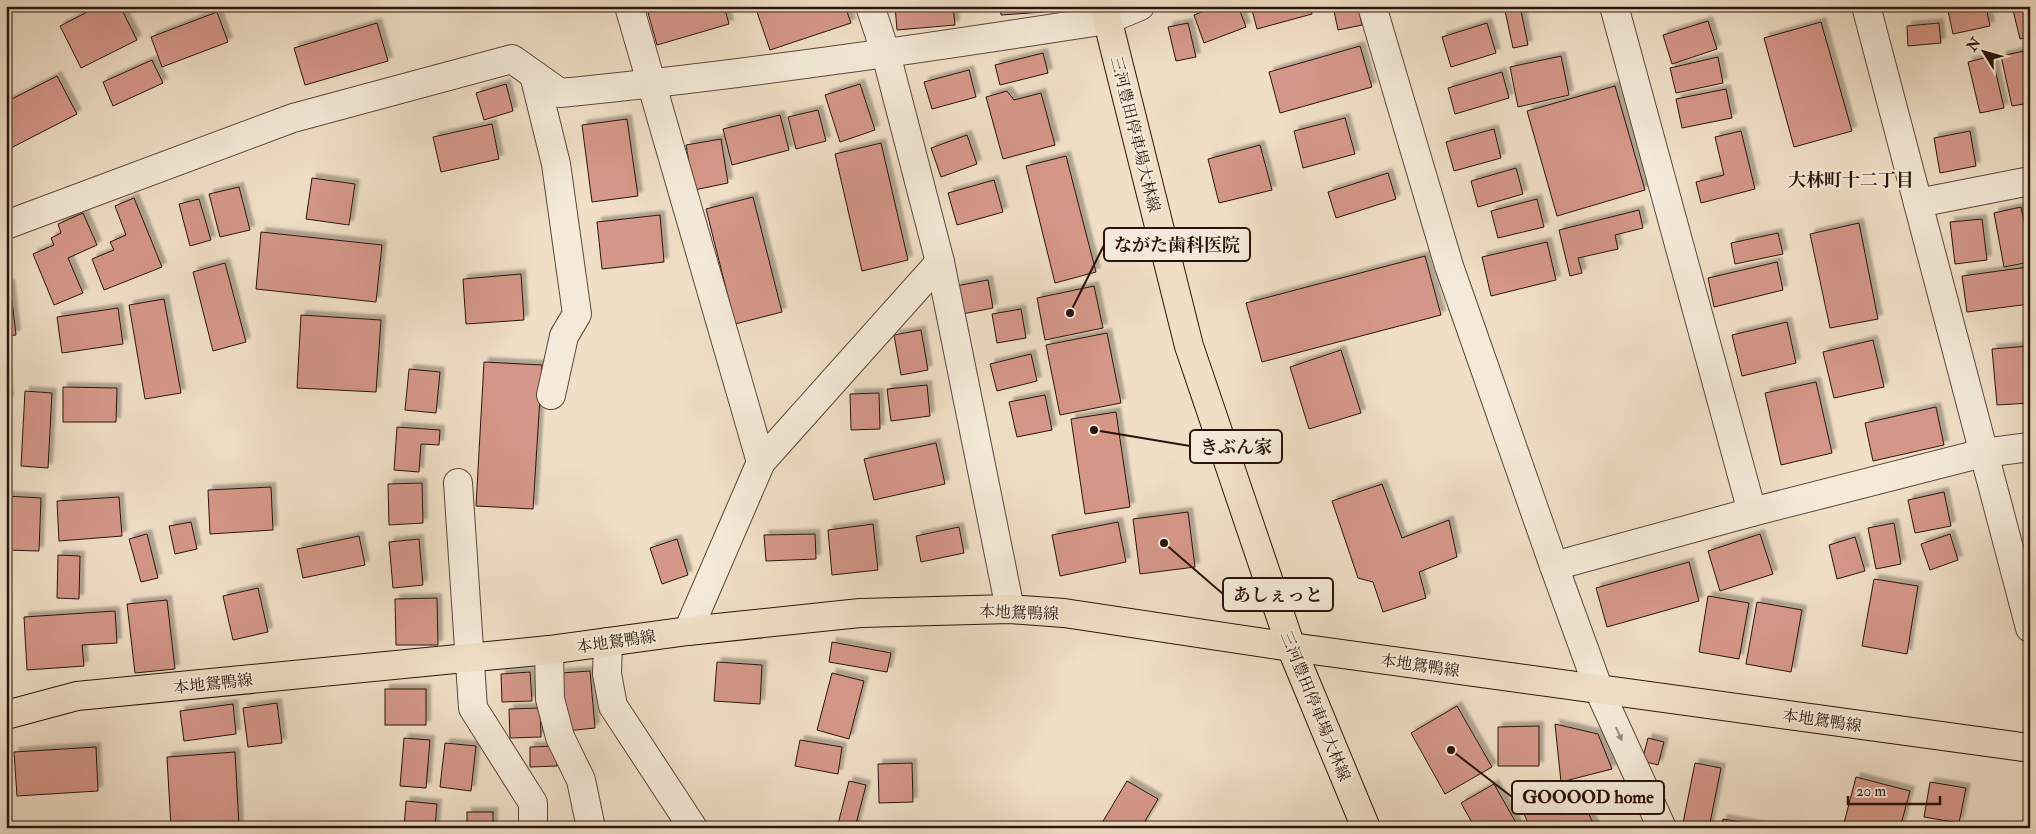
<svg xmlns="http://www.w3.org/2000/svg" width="2036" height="834" font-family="'IM FELL Double Pica','Noto Serif JP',serif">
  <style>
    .building { fill: #d59789; stroke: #2a140c; filter: url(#shadow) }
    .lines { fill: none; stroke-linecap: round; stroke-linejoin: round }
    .minor-casing { stroke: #5c473a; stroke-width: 30 }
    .major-casing { stroke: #2a140c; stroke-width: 30 }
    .minor { stroke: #f5eada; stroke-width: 28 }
    .major { stroke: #f0dfc6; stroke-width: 28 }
    .oneway { fill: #9a8a7d }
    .labels { text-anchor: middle; stroke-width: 4; stroke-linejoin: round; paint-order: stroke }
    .street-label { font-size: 16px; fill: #2a140c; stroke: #f5eada }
    .neighbourhood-label { font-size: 18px; font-weight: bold; fill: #2a140c; stroke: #f5eada }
    .leader { fill: none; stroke: #2a140c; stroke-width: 2 }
    .callout-dot { fill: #2a140c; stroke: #f5eada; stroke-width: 2 }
    .callout { fill: #f5eada; stroke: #2a140c; stroke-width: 2 }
    .callout-label { font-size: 18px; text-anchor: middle; font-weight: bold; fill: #2a140c }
  </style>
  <defs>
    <filter id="shadow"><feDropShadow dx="4.5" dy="-4.5" stdDeviation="1" flood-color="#0004"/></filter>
  </defs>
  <rect width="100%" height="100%" fill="#f0dfc6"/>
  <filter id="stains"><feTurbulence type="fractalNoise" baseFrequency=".004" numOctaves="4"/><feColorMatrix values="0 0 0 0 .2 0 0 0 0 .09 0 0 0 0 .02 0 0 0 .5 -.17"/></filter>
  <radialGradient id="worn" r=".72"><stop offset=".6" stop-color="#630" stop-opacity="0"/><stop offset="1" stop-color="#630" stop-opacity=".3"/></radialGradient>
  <g class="building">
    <path d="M99 6H120L137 40 81 68 60 26Z"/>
    <path d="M655 6H724L729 24 657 45 647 9Z"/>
    <path d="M755 6H845L851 23 770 50Z"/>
    <path d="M895 6H953L955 25 897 30Z"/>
    <path d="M1000 6H1044V12L1001 15Z"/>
    <path d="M1217 6H1238L1246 27 1204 43 1194 15Z"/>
    <path d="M1251 6H1310L1312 14 1257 29Z"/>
    <path d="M1333 6H1358L1362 25 1338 30Z"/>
    <path d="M1504 6H1520L1528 45 1513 48Z"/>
    <path d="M1947 6H1986L1990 26 1953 34Z"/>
    <path d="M2012 6H2030V37L2020 39Z"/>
    <path d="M217 12 228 42 162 67 151 37Z"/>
    <path d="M1708 21 1717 49 1672 64 1663 35Z"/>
    <path d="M1821 22 1852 131 1794 147 1764 38Z"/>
    <path d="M377 23 388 61 305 85 294 48Z"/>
    <path d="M1188 23 1196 57 1176 61 1168 27Z"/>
    <path d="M1487 23 1496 53 1451 67 1442 37Z"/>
    <path d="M1939 23 1941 43 1908 46 1907 26Z"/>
    <path d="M1360 46 1372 87 1280 113 1269 72Z"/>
    <path d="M2029 50 2030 103 2012 106 2001 56Z"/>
    <path d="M1043 53 1048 73 1000 85 995 65Z"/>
    <path d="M1561 56 1569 95 1518 107 1510 67Z"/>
    <path d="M1992 56 2004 108 1980 113 1968 62Z"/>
    <path d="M1718 57 1723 83 1676 93 1670 68Z"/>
    <path d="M152 60 163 83 113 106 103 82Z"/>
    <path d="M969 70 976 97 932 109 924 82Z"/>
    <path d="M1502 72 1509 98 1455 114 1448 88Z"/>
    <path d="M57 76 77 114 7 150 6 102Z"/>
    <path d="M506 84 513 111 484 120 476 93Z"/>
    <path d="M860 84 875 130 840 142 825 95Z"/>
    <path d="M1615 86 1645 190 1557 216 1527 111Z"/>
    <path d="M1726 89 1732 118 1682 128 1676 99Z"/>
    <path d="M1007 91 1014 100 1041 93 1055 145 1003 159 986 97Z"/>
    <path d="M818 110 826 141 796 149 788 117Z"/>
    <path d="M780 115 789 150 732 165 723 129Z"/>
    <path d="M1345 118 1355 154 1303 168 1294 131Z"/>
    <path d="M627 119 638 196 592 202 582 125Z"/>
    <path d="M492 124 499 159 441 172 433 137Z"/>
    <path d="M1494 129 1501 158 1454 171 1446 142Z"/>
    <path d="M1741 131 1755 189 1701 203 1696 182 1724 175 1715 137Z"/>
    <path d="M1970 131 1976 166 1940 173 1934 138Z"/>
    <path d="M967 135 977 164 941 177 931 148Z"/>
    <path d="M721 139 728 183 694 190 686 145Z"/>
    <path d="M881 143 908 260 862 271 835 154Z"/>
    <path d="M1260 145 1272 190 1219 203 1208 159Z"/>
    <path d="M1066 156 1096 272 1055 283 1026 166Z"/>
    <path d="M1516 168 1523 194 1478 207 1471 181Z"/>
    <path d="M1388 173 1396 199 1336 218 1328 192Z"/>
    <path d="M312 178 355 184 349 225 306 219Z"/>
    <path d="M994 180 1003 212 957 225 948 193Z"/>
    <path d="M239 187 250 230 220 237 209 194Z"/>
    <path d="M753 197 782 312 735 324 706 209Z"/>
    <path d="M134 198 162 267 104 290 92 259 114 250 110 242 126 235 115 206Z"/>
    <path d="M199 199 211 240 190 246 179 204Z"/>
    <path d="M1537 199 1544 227 1498 238 1491 211Z"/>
    <path d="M2021 207 2030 250V262L2004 267 1994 213Z"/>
    <path d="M1639 210 1643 228 1615 235 1618 249 1578 258 1582 273 1570 276 1559 230Z"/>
    <path d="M83 213 97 245 68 258 83 293 54 305 33 254 54 245 51 238 61 233 58 224Z"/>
    <path d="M660 215 664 262 602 269 597 222Z"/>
    <path d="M1982 219 1987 260 1955 264 1950 222Z"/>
    <path d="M1859 223 1878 319 1830 328 1810 234Z"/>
    <path d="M261 232 382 245 376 302 256 289Z"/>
    <path d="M1778 233 1783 254 1735 264 1731 243Z"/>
    <path d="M1547 242 1556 280 1491 296 1482 257Z"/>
    <path d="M1425 256 1441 315 1262 362 1246 303Z"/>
    <path d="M1777 262 1783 290 1714 307 1708 278Z"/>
    <path d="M225 263 246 342 213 351 193 272Z"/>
    <path d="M2028 267 2030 304 1967 312 1962 276Z"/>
    <path d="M521 274 524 320 466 324 463 279Z"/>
    <path d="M988 280 993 308 962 314 956 286Z"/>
    <path d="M6 284H10L16 335 6 336Z"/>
    <path d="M1094 286 1103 328 1045 340 1037 298Z"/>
    <path d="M164 299 181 393 145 399 129 305Z"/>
    <path d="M118 308 123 344 62 353 57 317Z"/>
    <path d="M1021 309 1026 338 997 343 992 314Z"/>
    <path d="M301 315 381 320 376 392 297 388Z"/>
    <path d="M1787 322 1796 363 1742 376 1732 335Z"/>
    <path d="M921 330 928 370 901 375 894 335Z"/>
    <path d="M1107 333 1121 403 1060 415 1046 345Z"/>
    <path d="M1873 340 1884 387 1834 398 1823 352Z"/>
    <path d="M2030 346V403L1997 405 1992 349Z"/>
    <path d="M1341 350 1361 413 1309 429 1290 367Z"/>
    <path d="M1031 354 1037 381 997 391 990 364Z"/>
    <path d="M484 362 542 365 533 509 476 506Z"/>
    <path d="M409 369 440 372 436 413 405 410Z"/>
    <path d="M6 372 9 400H6Z"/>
    <path d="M1816 382 1832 453 1781 465 1765 393Z"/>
    <path d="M927 385 930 416 891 421 887 389Z"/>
    <path d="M63 387 117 388 116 422H63Z"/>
    <path d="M25 391 52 393 48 468 21 466Z"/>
    <path d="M879 393 880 429 851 430 850 394Z"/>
    <path d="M1045 395 1052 430 1017 437 1009 402Z"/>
    <path d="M1936 407 1944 445 1873 461 1865 423Z"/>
    <path d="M1116 412 1130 507 1085 514 1071 419Z"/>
    <path d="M397 427 440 430 439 445 421 444 419 472 394 470Z"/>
    <path d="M936 443 945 484 874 500 864 459Z"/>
    <path d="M422 483 423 523 389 525 388 484Z"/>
    <path d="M1382 484 1402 538 1449 520 1457 557 1419 572 1426 598 1383 612 1373 582 1358 578 1332 501Z"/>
    <path d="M271 487 273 530 210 534 208 490Z"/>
    <path d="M1944 492 1951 526 1915 533 1908 500Z"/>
    <path d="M6 496 41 498 39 551 6 550Z"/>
    <path d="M119 497 122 536 59 541 57 501Z"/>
    <path d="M1188 512 1195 567 1140 574 1133 519Z"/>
    <path d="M191 522 197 549 175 554 169 526Z"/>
    <path d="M1118 522 1126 562 1060 576 1052 535Z"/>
    <path d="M1894 523 1901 564 1876 569 1868 528Z"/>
    <path d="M873 524 878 570 832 575 828 530Z"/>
    <path d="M959 527 964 553 921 562 916 536Z"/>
    <path d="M147 534 158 578 141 582 129 539Z"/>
    <path d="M815 534 816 559 766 561 764 535Z"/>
    <path d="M1760 534 1773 574 1720 591 1708 551Z"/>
    <path d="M1950 534 1958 560 1930 570 1921 544Z"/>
    <path d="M359 536 365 565 303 578 297 549Z"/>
    <path d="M1855 537 1865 571 1837 579 1829 545Z"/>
    <path d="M419 539 423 585 393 588 389 542Z"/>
    <path d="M677 539 688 575 662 584 650 548Z"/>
    <path d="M58 555 80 556 79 599 57 598Z"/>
    <path d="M1689 562 1699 601 1607 627 1596 588Z"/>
    <path d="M1874 579 1918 586 1907 654 1862 646Z"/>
    <path d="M258 588 268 632 233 640 223 596Z"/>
    <path d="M1708 596 1749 603 1739 659 1699 652Z"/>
    <path d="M437 598 438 645H396L395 599Z"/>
    <path d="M167 600 175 669 135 673 127 604Z"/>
    <path d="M1757 602 1802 610 1791 672 1746 664Z"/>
    <path d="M115 611 117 643 82 645 84 666 27 670 24 617Z"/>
    <path d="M832 642 891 653 887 672 829 662Z"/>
    <path d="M717 662 762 665 760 704 714 701Z"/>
    <path d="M590 671 595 728 566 731 561 673Z"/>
    <path d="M530 672 532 701 502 702 501 674Z"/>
    <path d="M832 673 864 681 849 739 817 730Z"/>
    <rect x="385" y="689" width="41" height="36"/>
    <path d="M277 703 282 743 248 747 243 708Z"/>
    <path d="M233 704 236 734 184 741 180 711Z"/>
    <path d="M1457 706 1492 767 1445 794 1411 733Z"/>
    <path d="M540 708 541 737 510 738 509 709Z"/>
    <path d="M1555 724 1598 734 1612 769 1561 782Z"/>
    <path d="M1539 726V766H1498V727Z"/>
    <path d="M404 738 430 740 426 788 400 786Z"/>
    <path d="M1648 738 1664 742 1658 765 1642 761Z"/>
    <path d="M800 740 842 747 838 774 795 766Z"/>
    <path d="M445 743 476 746 471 791 440 787Z"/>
    <path d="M557 746V766L530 767V747Z"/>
    <path d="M96 747 98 791 17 796 14 752Z"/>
    <path d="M235 752 239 826 171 828 167 757Z"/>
    <path d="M912 763 913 802 879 803 878 764Z"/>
    <path d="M1695 763 1721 768 1709 828H1682Z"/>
    <path d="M1856 777 1910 791 1900 828H1865L1844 823Z"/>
    <path d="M849 781 866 785 855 828H837Z"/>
    <path d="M1127 781 1158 799 1141 828H1099Z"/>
    <path d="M1930 782 1966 788 1959 823 1924 817Z"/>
    <path d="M1494 784 1519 828H1475L1461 803Z"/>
    <path d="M1576 785 1595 828H1530L1522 809Z"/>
    <path d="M406 801 437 804 435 828H404Z"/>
    <rect x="467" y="812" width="26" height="16"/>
    <path d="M1723 819 1772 828H1721Z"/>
  </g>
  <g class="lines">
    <g class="minor-casing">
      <g id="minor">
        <path d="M629 6 761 462"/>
        <path d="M870 6 886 54 940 262 1010 609"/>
        <path d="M1372 6 1449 266 1554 566 1599 690 1662 828"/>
        <path d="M1614 6 1752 512"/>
        <path d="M1866 6 2030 628"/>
        <path d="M534 75 556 164 577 314 564 336 551 395"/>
        <path d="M1918 203 2030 181"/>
        <path d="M6 225 293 118 512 59 560 93C743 75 925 48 1107 20L1140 6"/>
        <path d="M458 483 473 708 533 803V828"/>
        <path d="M1554 566 1752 512 1983 453 2030 447"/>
        <path d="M688 631 761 462 940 262"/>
        <path d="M608 642 607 674 613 706 693 828"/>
        <path d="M549 650 550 699 560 737 581 780 591 828"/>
      </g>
    </g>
    <g class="major-casing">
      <g id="major">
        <path d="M1104 6 1189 346 1291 647 1366 828"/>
        <path d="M6 715 77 696 549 650 688 631 860 613 1010 609 1064 613 1291 647 2030 748"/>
      </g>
    </g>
    <use href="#minor" class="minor"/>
    <use href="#major" class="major"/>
  </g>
  <defs><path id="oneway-solid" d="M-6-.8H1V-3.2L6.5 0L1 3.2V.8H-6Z" transform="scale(1.25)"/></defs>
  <use class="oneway" href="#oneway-solid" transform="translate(1619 734) rotate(66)"/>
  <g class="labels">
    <g class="street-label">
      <text transform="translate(1136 134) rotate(76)" y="6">三河豊田停車場大林線</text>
      <text transform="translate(1019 612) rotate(2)" y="6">本地鴛鴨線</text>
      <text transform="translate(616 641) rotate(-8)" y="6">本地鴛鴨線</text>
      <text transform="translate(1420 665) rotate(8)" y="6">本地鴛鴨線</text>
      <text transform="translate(213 683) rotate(-6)" y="6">本地鴛鴨線</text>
      <text transform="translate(1316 706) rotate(68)" y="6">三河豊田停車場大林線</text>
      <text transform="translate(1822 720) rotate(8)" y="6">本地鴛鴨線</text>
    </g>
    <g class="neighbourhood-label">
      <text x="1851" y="186">大林町十二丁目</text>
    </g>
  </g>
  <path class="leader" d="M1070 313L1104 245M1094 430L1190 446M1164 543L1223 594M1451 750L1512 797"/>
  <g class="callout-dot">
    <circle cx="1070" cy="313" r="5"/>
    <circle cx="1094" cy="430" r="5"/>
    <circle cx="1164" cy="543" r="5"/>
    <circle cx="1451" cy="750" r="5"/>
  </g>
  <g class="callout">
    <rect x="1104" y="228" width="146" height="33" rx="5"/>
    <rect x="1190" y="430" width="92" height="33" rx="5"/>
    <rect x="1223" y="578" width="110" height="33" rx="5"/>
    <rect x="1512" y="781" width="152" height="33" rx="5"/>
  </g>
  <g class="callout-label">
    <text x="1177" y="251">ながた歯科医院</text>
    <text x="1236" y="453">きぶん家</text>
    <text x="1278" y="601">あしぇっと</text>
    <text x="1588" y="803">GOOOOD home</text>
  </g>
  <rect width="2036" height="834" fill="none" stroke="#f0dfc6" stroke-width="25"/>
  <rect x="8" y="8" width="2021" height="819" fill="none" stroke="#2a140c" stroke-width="2.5"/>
  <rect x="12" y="12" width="2011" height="809" fill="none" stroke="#2a140c"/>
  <g transform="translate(1984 52) rotate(307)" stroke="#f5eada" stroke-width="4" paint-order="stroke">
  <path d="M0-4L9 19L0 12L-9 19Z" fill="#2a140c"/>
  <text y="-8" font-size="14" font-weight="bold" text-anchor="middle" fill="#2a140c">N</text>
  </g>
  <path d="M1848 796v8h92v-8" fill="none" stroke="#2a140c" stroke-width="2.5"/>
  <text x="1856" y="796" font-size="15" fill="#2a140c" stroke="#f5eada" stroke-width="4" paint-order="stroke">20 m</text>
  <rect width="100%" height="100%" filter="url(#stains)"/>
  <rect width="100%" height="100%" fill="url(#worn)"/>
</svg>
